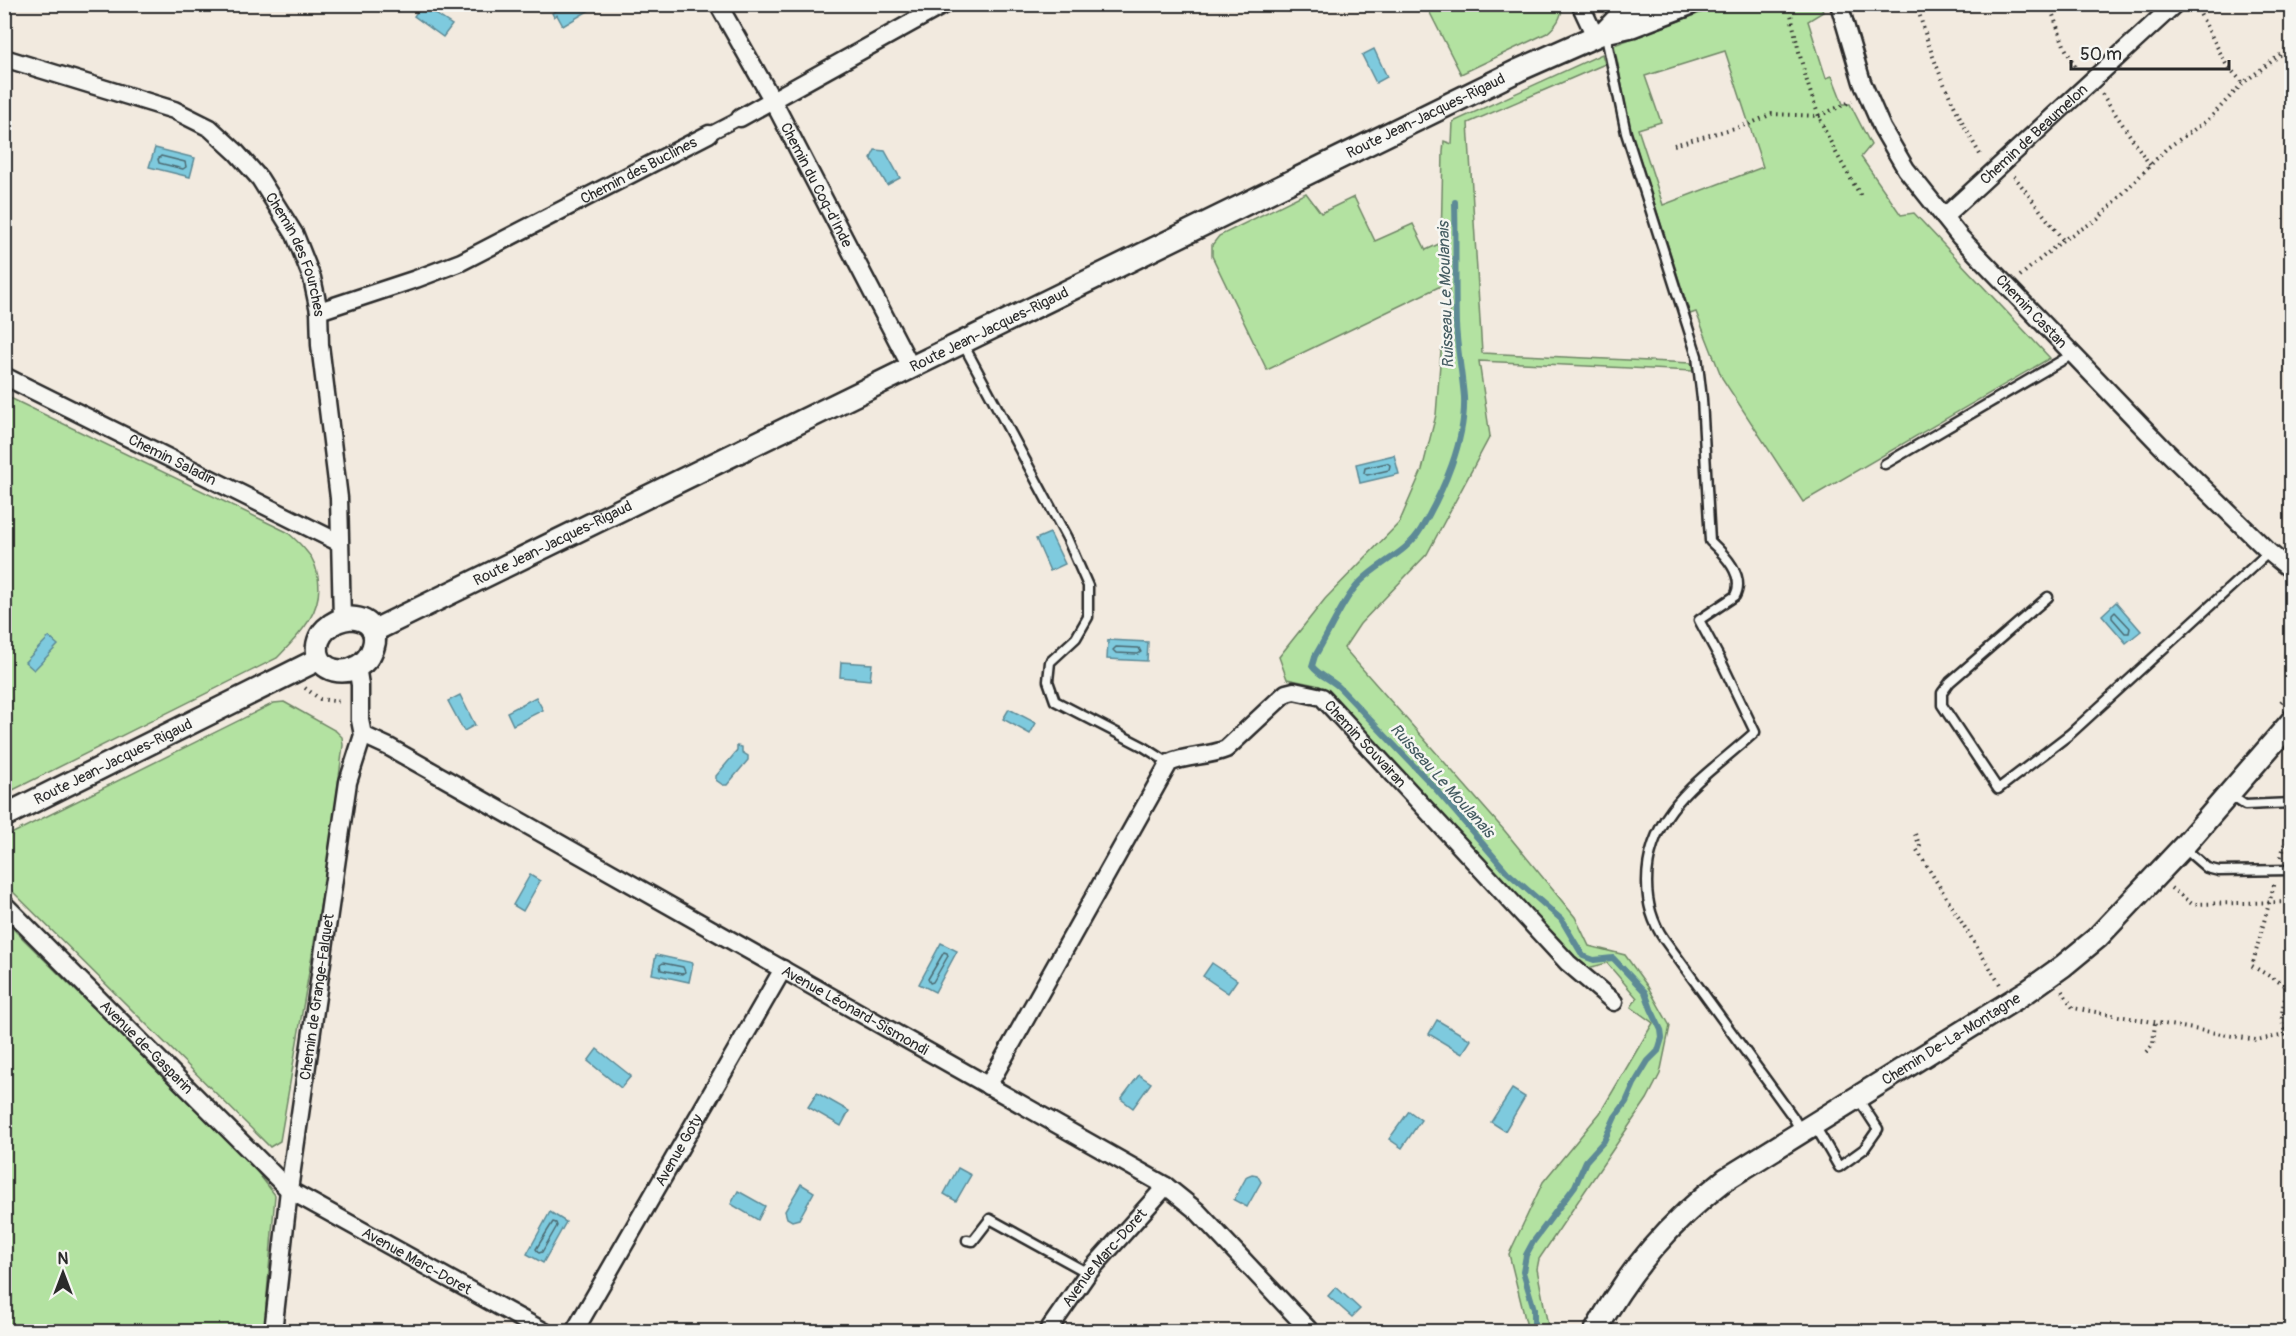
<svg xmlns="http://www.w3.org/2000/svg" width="2296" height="1336" font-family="Pangolin,sans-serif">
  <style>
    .green { fill: #b3e2a1; stroke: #6f8666; stroke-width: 1.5; fill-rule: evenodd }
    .water { fill: #7ecade; stroke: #5d8a96; stroke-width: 1.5 }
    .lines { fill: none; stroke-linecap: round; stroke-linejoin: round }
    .shore { stroke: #4c6b73; stroke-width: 1.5 }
    .stream { stroke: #5d8a96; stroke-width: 6 }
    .service-casing { stroke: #2b2b2b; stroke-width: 13 }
    .pedestrian-casing { stroke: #2b2b2b; stroke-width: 16 }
    .minor-casing { stroke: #2b2b2b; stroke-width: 21 }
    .tertiary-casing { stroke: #2b2b2b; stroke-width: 26 }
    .path { stroke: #2b2b2b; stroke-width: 4; stroke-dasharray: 1.5 4.5; stroke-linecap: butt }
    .service { stroke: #f6f6f2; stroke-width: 8 }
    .pedestrian { stroke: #f6f6f2; stroke-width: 12 }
    .minor { stroke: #f6f6f2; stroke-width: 16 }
    .tertiary { stroke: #f6f6f2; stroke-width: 21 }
    .labels { text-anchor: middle; stroke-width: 5; stroke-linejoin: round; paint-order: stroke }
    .street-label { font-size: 15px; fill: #2b2b2b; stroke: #f6f6f2 }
    .water-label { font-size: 16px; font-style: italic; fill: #445b61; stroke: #f6f6f2 }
  </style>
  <rect width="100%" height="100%" fill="#f2eadf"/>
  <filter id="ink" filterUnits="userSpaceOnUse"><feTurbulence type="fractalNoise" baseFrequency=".0167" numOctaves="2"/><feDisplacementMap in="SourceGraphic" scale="12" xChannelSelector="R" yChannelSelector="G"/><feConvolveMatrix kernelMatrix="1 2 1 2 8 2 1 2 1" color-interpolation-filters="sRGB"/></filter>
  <g filter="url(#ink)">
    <g class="green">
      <path d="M1426 5 1563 4V5C1561 18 1557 25 1547 33L1461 74Z"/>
      <path d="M1722 5H1820L1823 12 1808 21 1826 78 1832 76 1843 104H1850L1871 145 1861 157 1901 215 1914 213 2050 358 1803 502 1722 378 1696 312 1690 314 1630 128 1614 45ZM1725 51 1763 167 1663 205 1638 129 1661 122 1645 76Z"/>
      <path d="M1602 54 1605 64 1468 123 1482 353 1691 363 1693 371 1479 361 1490 436 1427 554 1360 624 1344 648 1504 830 1575 917 1589 946 1625 955 1648 987 1670 1026 1660 1074 1647 1099 1539 1259 1537 1269 1549 1331H1528L1509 1254 1543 1182 1600 1113 1653 1023 1631 1007 1637 998 1607 963 1584 969 1320 686 1287 679 1279 657 1325 599 1399 523 1422 470 1436 415 1441 351 1450 341 1449 282 1267 370 1212 256V245L1219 236 1306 193 1321 213 1354 197 1375 241 1413 224 1426 250 1441 243 1443 152 1444 141 1452 144 1453 122Z"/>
      <path d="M4 395 287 532C294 538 301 544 307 552 314 559 316 568 318 577 324 612 299 635 277 658L5 794Z"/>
      <path d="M284 702 336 731 342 737 343 745 330 850 280 1141 270 1147 5 884V837L274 703Z"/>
      <path d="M4 920 249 1161 275 1195 264 1331H5Z"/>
    </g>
    <g class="water">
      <path d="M422 5 452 25 443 37 414 16Z"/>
      <path d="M565 5H591L593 8 563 26 557 15 554 17 552 13Z"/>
      <path d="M1374 49 1387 77 1376 83 1362 55Z"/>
      <path d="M155 148 195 158 190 177 149 167Z"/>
      <path d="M875 150 885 151 900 178 887 185 871 158Z"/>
      <path d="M1394 455 1399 474 1360 483 1356 464Z"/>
      <path d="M1050 533 1065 564 1050 571 1036 539Z"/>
      <path d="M2116 602 2141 631 2126 643 2102 615Z"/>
      <path d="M49 637 58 645 34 670 25 662Z"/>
      <path d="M1108 640 1148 642 1147 661 1107 659Z"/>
      <path d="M841 662 872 664 870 680 840 677Z"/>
      <path d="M460 695 475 725 464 731 448 701Z"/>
      <path d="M536 697 543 710 513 725 507 712Z"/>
      <path d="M1009 709 1036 723 1030 734 1003 719Z"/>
      <path d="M737 746 742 747V752L748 756V760L727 785H723L716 780V776L737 751Z"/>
      <path d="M530 875 540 881 523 911 513 905Z"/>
      <path d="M941 943 957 951 935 992 919 984Z"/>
      <path d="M656 955 693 963 689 982 652 974Z"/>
      <path d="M1212 963 1237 980 1228 993 1203 976Z"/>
      <path d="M1437 1020 1471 1040 1462 1054 1429 1034Z"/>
      <path d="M597 1049 631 1076 621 1088 588 1061Z"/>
      <path d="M1139 1075 1151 1083 1133 1108 1121 1099Z"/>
      <path d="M1512 1089 1525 1097 1505 1131 1491 1122Z"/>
      <path d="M817 1093 849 1111 841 1126 808 1107Z"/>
      <path d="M1409 1111 1421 1120 1402 1148 1389 1139Z"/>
      <path d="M958 1168 971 1175 956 1201 944 1194Z"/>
      <path d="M1252 1174 1257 1175 1261 1182 1247 1207 1234 1200 1247 1176Z"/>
      <path d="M801 1184 814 1192 799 1219 792 1221 787 1218 785 1211Z"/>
      <path d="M738 1191 765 1206 758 1220 731 1204Z"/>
      <path d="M550 1212 566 1222 543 1263 527 1254Z"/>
      <path d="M1336 1287 1360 1309 1352 1317 1328 1296Z"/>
    </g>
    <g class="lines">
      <g class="shore">
        <path d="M161 156 185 162 186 167 183 169 159 163 158 159Z"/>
        <path d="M1387 463 1390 465 1389 470 1367 475 1364 473 1365 468Z"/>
        <path d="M2115 612 2130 628 2129 633H2125L2112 618V615Z"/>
        <path d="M1116 647 1139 648 1141 652 1138 654 1116 653 1113 650Z"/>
        <path d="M944 952 947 953 948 956 933 982 930 983 928 979Z"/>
        <path d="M663 963 683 967 685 972 682 974 661 970 660 965Z"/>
        <path d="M553 1222 556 1223 557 1226 542 1252 539 1253 536 1249Z"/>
      </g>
      <path class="stream" d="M1455 202C1456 242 1455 283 1456 324 1457 348 1462 372 1464 397 1466 440 1443 492 1421 529 1406 554 1379 562 1360 582 1344 598 1328 635 1315 656L1312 666C1318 675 1332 680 1340 688L1434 787 1507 872 1561 919 1583 956 1594 960 1613 958 1645 992 1651 1009 1661 1030 1662 1038 1658 1051 1648 1061 1634 1084 1626 1102 1615 1117 1604 1141 1586 1161 1575 1186 1533 1242 1526 1255 1523 1272 1534 1309V1332"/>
      <g class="service-casing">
        <g id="service">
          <path d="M1605 32 1626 133 1697 356 1702 399 1710 541C1724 554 1746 576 1735 596L1699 620 1720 659 1755 732C1707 776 1647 809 1647 882 1647 903 1652 922 1664 939L1793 1117 1801 1131"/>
          <path d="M962 342 1067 538 1088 586V617L1076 638 1050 662 1048 681 1055 701 1144 747 1169 763"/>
          <path d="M1885 464 2073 354"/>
          <path d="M2048 597 1950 682 1942 693V705L1998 789 2070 734 2269 552"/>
          <path d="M2230 795 2245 805 2292 803"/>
          <path d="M2184 848 2207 868 2219 871 2292 870"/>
          <path d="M1814 1124 1839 1167 1864 1149 1878 1129 1857 1097"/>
          <path d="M967 1240 973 1241 990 1219 1088 1273"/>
        </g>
      </g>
      <g class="pedestrian-casing">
        <path id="pedestrian" d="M709 134 740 118"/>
      </g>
      <g class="minor-casing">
        <g id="minor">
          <path id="s1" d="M718 4 773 101 911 367"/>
          <path d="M1580 4 1595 36"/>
          <path id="s2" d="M1839 4 1862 82 1882 128 1906 169 1960 237 2165 450 2269 552 2292 571"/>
          <path id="s3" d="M4 58 174 110 210 128 236 152 260 179 295 235 312 278 319 311 320 345 339 498 342 619"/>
          <path d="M740 118 945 4"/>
          <path id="s4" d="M1944 217 2175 4"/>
          <path id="s5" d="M319 311 416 279 461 262 709 134"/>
          <path id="s6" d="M4 376 338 542"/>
          <path id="s7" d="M363 735 389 747 1166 1186 1197 1211 1311 1332"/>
          <path id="s8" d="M4 904 289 1190 545 1332"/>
          <path id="s9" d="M988 1086 1169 763C1187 755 1207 757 1226 749L1286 693 1294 691 1322 697 1568 963 1614 1002"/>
          <path id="s10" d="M273 1332 289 1190 348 782 363 735 360 720V685L357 666"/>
          <path id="s11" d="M574 1332 783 969"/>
          <path id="s12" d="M1047 1332 1088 1273 1166 1186"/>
        </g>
      </g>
      <g class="tertiary-casing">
        <g id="tertiary">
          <path d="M1605 32 1625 11 1641 4"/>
          <path d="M351 618C394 620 372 679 334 670 315 665 312 643 326 629 332 623 341 619 351 618Z"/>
          <path id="s13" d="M373 631 1519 70 1605 32 1632 26 1689 4"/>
          <path id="s14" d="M4 816 319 659"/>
          <path id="s15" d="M1595 1332C1629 1270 1670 1222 1726 1179L2028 991 2063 966 2097 938 2183 847 2292 721"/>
        </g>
      </g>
      <g class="path">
        <path d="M1789 4C1796 42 1805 81 1819 116 1830 145 1847 172 1862 198"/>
        <path d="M1917 4C1930 59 1954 109 1982 158"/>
        <path d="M2049 4 2065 48 2077 70"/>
        <path d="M2195 4 2226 64 2243 83"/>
        <path d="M2102 94 2150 165"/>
        <path d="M1674 145 1749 124 1772 114 1819 116 1852 101"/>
        <path d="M2014 176 2063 240"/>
        <path d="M2020 276 2063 240 2098 219 2167 148 2208 120 2243 83 2292 46"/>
        <path d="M305 688 320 699 341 702"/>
        <path d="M2281 702 2292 689"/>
        <path d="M1915 834 1920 846 1917 850 2001 986"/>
        <path d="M2281 857 2292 817"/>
        <path d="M2274 885 2252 966 2288 987C2283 1006 2276 1025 2292 1041"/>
        <path d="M2171 888 2192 904 2292 902"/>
        <path d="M2062 991 2073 1008 2256 1040 2286 1035"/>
        <path d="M2146 1052 2153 1045 2155 1022"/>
      </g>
      <use href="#service" class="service"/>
      <use href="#pedestrian" class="pedestrian"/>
      <use href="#minor" class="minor"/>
      <use href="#tertiary" class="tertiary"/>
    </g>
  </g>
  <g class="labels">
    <g class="street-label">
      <text dy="5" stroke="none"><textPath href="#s13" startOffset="1172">Route Jean-Jacques-Rigaud</textPath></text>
      <text dy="5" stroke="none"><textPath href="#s4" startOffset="122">Chemin de Beaumelon</textPath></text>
      <text dy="5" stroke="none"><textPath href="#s5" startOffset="350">Chemin des Buclines</textPath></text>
      <text dy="5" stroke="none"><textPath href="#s1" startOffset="206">Chemin du Coq-d'Inde</textPath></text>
      <text dy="5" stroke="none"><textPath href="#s3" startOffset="374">Chemin des Fourches</textPath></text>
      <text dy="5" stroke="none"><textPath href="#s2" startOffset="369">Chemin Castan</textPath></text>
      <text dy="5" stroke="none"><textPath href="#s13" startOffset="686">Route Jean-Jacques-Rigaud</textPath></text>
      <text dy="5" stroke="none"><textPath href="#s6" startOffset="188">Chemin Saladin</textPath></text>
      <text dy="5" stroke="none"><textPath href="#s13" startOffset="200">Route Jean-Jacques-Rigaud</textPath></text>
      <text dy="5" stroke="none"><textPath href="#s9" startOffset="612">Chemin Souvairan</textPath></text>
      <text dy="5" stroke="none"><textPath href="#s14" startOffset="122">Route Jean-Jacques-Rigaud</textPath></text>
      <text dy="5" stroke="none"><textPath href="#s10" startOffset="338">Chemin de Grange-Falquet</textPath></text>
      <text dy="5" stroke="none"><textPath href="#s7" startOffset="564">Avenue Léonard-Sismondi</textPath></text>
      <text dy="5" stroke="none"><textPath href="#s15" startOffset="468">Chemin De-La-Montagne</textPath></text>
      <text dy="5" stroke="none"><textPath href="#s8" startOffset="202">Avenue de-Gasparin</textPath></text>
      <text dy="5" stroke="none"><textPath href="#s11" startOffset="210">Avenue Goty</textPath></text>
      <text dy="5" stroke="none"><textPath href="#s12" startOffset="94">Avenue Marc-Doret</textPath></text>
      <text dy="5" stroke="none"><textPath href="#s8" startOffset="550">Avenue Marc-Doret</textPath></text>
    </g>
    <g class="water-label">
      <text transform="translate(1445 295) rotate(-92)" y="6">Ruisseau Le Moulanais</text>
      <text transform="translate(1443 780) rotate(48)" y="6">Ruisseau Le Moulanais</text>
    </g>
  </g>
  <rect width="2296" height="1336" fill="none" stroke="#f6f6f2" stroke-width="24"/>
  <rect x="12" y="12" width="2272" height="1312" fill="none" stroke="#2b2b2b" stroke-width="2" filter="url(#ink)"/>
  <g transform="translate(63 1273)" stroke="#f6f6f2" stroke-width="4.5" paint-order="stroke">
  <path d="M0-4.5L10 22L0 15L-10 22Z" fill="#2b2b2b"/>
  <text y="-9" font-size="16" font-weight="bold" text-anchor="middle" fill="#2b2b2b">N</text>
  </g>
  <path d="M2071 60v9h158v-9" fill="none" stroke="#2b2b2b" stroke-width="3"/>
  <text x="2080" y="60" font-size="18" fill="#2b2b2b" stroke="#f6f6f2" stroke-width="4.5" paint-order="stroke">50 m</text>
</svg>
